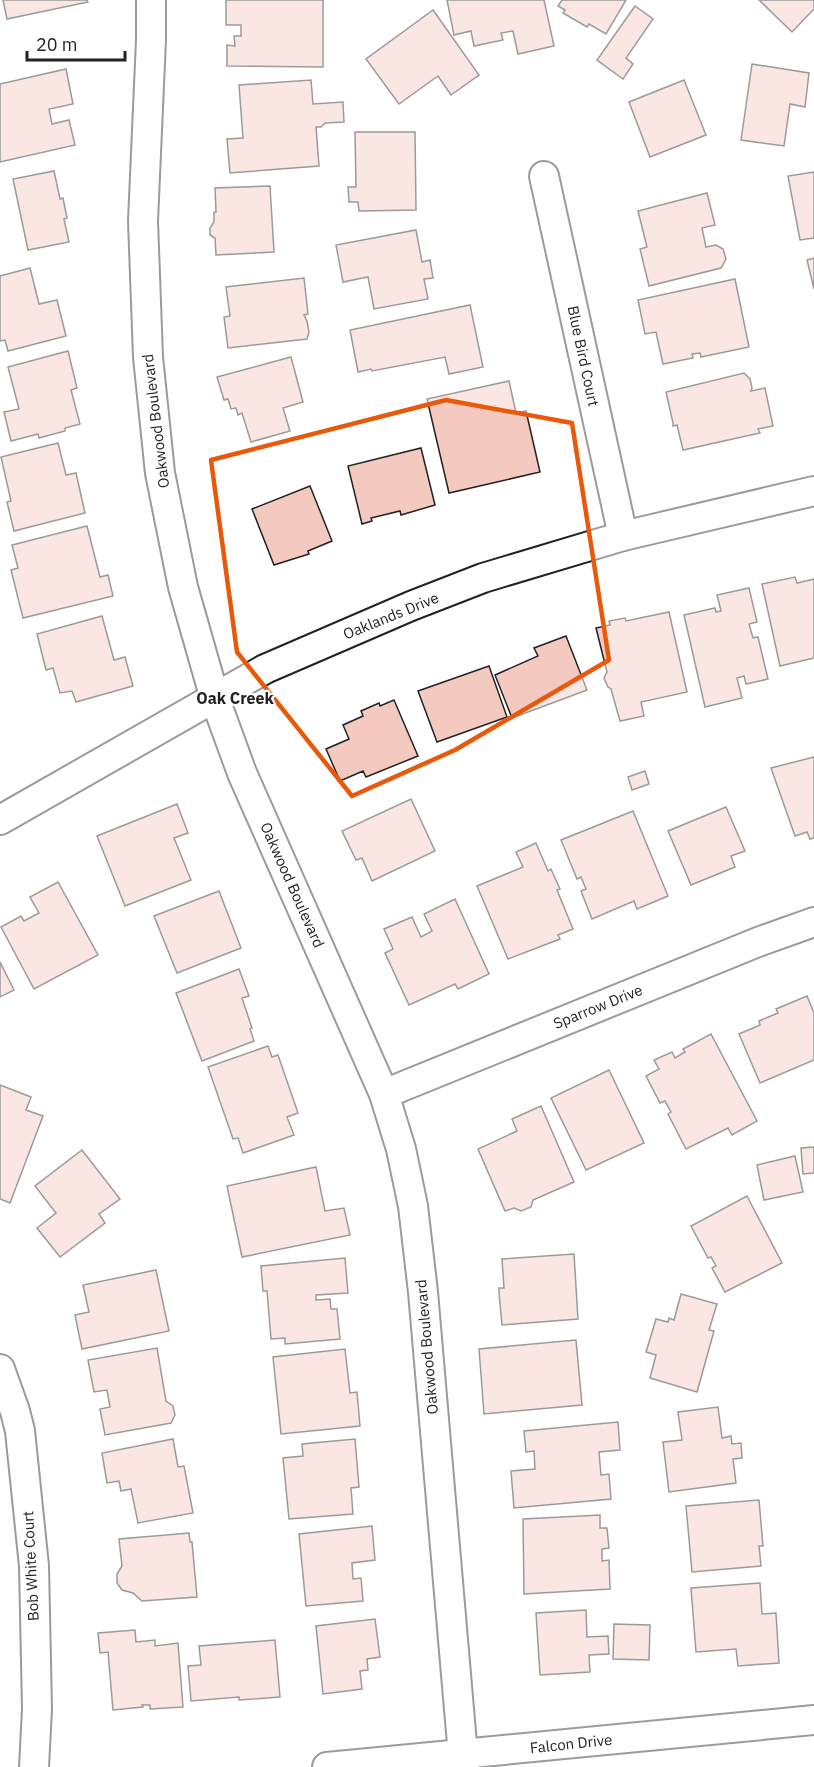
<svg xmlns="http://www.w3.org/2000/svg" width="814" height="1767" font-family="'IBM Plex Sans',sans-serif">
  <style>
    .building { fill: #f3c9c0; stroke: #222; stroke-width: 1.5 }
    .lines { fill: none; stroke-linecap: round; stroke-linejoin: round }
    .minor-casing { stroke: #222; stroke-width: 32 }
    .minor { stroke: #fff; stroke-width: 28 }
    .marked { fill: none; stroke: #e8590c; stroke-width: 4.5; stroke-linejoin: round }
    .labels { text-anchor: middle; stroke-width: 4.5; stroke-linejoin: round; paint-order: stroke }
    .street-label { font-size: 15px; fill: #222; stroke: #fff }
    .neighbourhood-label { font-size: 16px; font-weight: bold; fill: #222; stroke: #fff }
  </style>
  <rect width="100%" height="100%" fill="#fff"/>
  <g class="building">
    <path d="M3 0H87L88 2 7 19Z"/>
    <path d="M226 0H323V67L227 66V45L235 46 234 36H241V25H226Z"/>
    <path d="M447 0H544L554 46 518 54 513 31 501 33 503 40 474 46 471 31 454 35Z"/>
    <path d="M562 0H626L606 34 589 24 587 27 563 13 565 10 558 6Z"/>
    <path d="M759 0H814V9L792 32Z"/>
    <path d="M635 6 653 19 626 58 633 64 623 79 597 60Z"/>
    <path d="M433 10 479 75 451 95 438 76 399 104 366 59Z"/>
    <path d="M752 64 809 73 805 107 790 104 784 146 741 140Z"/>
    <path d="M66 69 73 104 49 109 52 124 69 120 75 145 0 162V84Z"/>
    <path d="M311 80 313 104 343 102 344 122 325 123 321 127H316L319 166 230 173 227 139 243 138 239 85Z"/>
    <path d="M684 80 706 135 650 157 629 102Z"/>
    <path d="M355 132H415L416 210 359 211 358 202H349L348 187H356Z"/>
    <path d="M54 171 60 199 63 198 67 218 64 219 69 242 28 250 13 179Z"/>
    <path d="M814 172V238L800 240 788 176Z"/>
    <path d="M270 186 274 252 216 255 215 238 210 235V228L214 222V212H216L215 188Z"/>
    <path d="M707 193 715 225 702 228 706 247 716 245 723 249 726 259 721 268 649 286 640 249 647 247 638 211Z"/>
    <path d="M416 230 422 262 430 260 433 278 424 279 428 299 374 309 368 277 343 282 336 245Z"/>
    <path d="M814 258V289L807 260Z"/>
    <path d="M30 268 39 304 57 300 66 336 8 351 5 340 0 341V276Z"/>
    <path d="M304 278 308 314 304 315 307 321 309 332 307 339 228 348 224 317 230 316 226 287Z"/>
    <path d="M735 279 749 347 701 357 700 353 692 354 693 358 663 364 656 332 645 334 638 300Z"/>
    <path d="M470 305 483 367 449 374 445 357 372 371 371 369 358 372 350 330Z"/>
    <path d="M68 351 77 388 71 390 80 424 65 428V431L39 438 38 434 11 441 4 412 19 409 8 367Z"/>
    <path d="M291 357 303 402 283 408 290 431 251 442 242 413 238 415 236 408 231 409 228 399 224 400 217 377Z"/>
    <path d="M744 373 750 379 752 388 751 391 765 388 773 426 758 429 760 433 683 450 677 425 673 426V423L666 392Z"/>
    <path d="M509 381 516 413 526 411 540 472 449 493 427 399Z"/>
    <path d="M58 443 66 475 76 473 85 513 14 531 7 502 11 501 1 457Z"/>
    <path d="M421 448 435 505 401 515 400 511 371 518 372 521 362 524 348 466Z"/>
    <path d="M310 486 332 541 308 551 309 554 274 565 252 509Z"/>
    <path d="M87 526 100 577 108 575 113 596 23 618 11 570 18 568 12 545Z"/>
    <path d="M795 577 797 583 814 579V658L780 666 762 584Z"/>
    <path d="M749 588 757 622 749 624 753 638 758 637 768 679 746 684 744 676 737 678 742 698 705 707 684 615 715 608 716 612 721 611 717 595Z"/>
    <path d="M669 612 687 692 641 702 644 716 620 721 611 689 608 687 604 678 607 672 596 628 610 625 609 621 625 618 626 621Z"/>
    <path d="M102 616 114 660 125 657 133 686 76 702 72 691 60 693 53 668 46 670 37 634Z"/>
    <path d="M566 636 587 690 512 718 495 675 538 656 534 648Z"/>
    <path d="M489 666 507 717 437 742 418 691Z"/>
    <path d="M394 700 418 756 366 777 363 771 340 781 326 749 349 739 343 725 363 716 361 711 379 703 380 706Z"/>
    <path d="M814 757V838L810 839 807 832 795 836 771 768Z"/>
    <path d="M645 771 649 784 632 790 628 777Z"/>
    <path d="M411 799 435 851 372 881 362 858 356 860 342 831Z"/>
    <path d="M177 804 188 833 174 838 191 880 125 906 97 836Z"/>
    <path d="M726 807 745 851 731 856 735 867 691 885 668 831Z"/>
    <path d="M633 811 668 896 637 909 634 901 592 919 581 891 586 889 581 877 577 879 561 840Z"/>
    <path d="M536 843 548 871 551 869 560 889 557 890 573 929 558 935 560 939 508 959 477 886 523 867 516 852Z"/>
    <path d="M58 882 98 955 34 989 1 927 21 916 24 921 39 913 30 897Z"/>
    <path d="M219 891 241 948 177 973 154 916Z"/>
    <path d="M455 899 489 974 458 989 455 984 409 1005 385 953 393 949 384 929 412 917 421 937 432 931 424 914Z"/>
    <path d="M0 962 14 990 0 997Z"/>
    <path d="M239 969 249 996 242 998 252 1028 250 1029 254 1041 202 1061 176 993Z"/>
    <path d="M807 996 814 1013V1060L760 1083 739 1034 760 1025 759 1021 778 1013 776 1009Z"/>
    <path d="M711 1034 757 1121 732 1135 728 1128 686 1149 668 1114 671 1112 665 1101 660 1103 646 1076 659 1069 654 1060 672 1052 675 1058 685 1052 683 1049Z"/>
    <path d="M268 1046 272 1057 278 1055 298 1113 287 1117 294 1135 243 1153 238 1138 233 1139 208 1067Z"/>
    <path d="M609 1070 644 1143 586 1170 551 1098Z"/>
    <path d="M0 1085 31 1097 26 1110 43 1116 10 1203 0 1199Z"/>
    <path d="M541 1106 574 1182 533 1200 531 1207 521 1211 514 1208 505 1211 478 1149 517 1131 512 1119Z"/>
    <path d="M814 1147V1173L803 1174 801 1148Z"/>
    <path d="M82 1150 120 1199 99 1214 105 1223 60 1257 37 1228 56 1213 35 1186Z"/>
    <path d="M795 1156 803 1192 764 1200 757 1165Z"/>
    <path d="M316 1167 325 1211 344 1208 350 1235 242 1257 227 1186Z"/>
    <path d="M747 1196 782 1263 725 1292 712 1268 716 1266 711 1257 708 1258 691 1226Z"/>
    <path d="M574 1254 578 1319 502 1325 499 1293V1288H504L502 1259Z"/>
    <path d="M345 1258 348 1293 316 1295V1300L330 1299 331 1309H337L340 1339 285 1344V1338L271 1339 267 1291H263L261 1266Z"/>
    <path d="M156 1270 169 1331 82 1349 75 1315 89 1312 83 1285Z"/>
    <path d="M681 1294 717 1304 709 1330 714 1331 697 1392 650 1378 656 1355 646 1352 656 1319 668 1322 669 1318 674 1320Z"/>
    <path d="M576 1340 582 1405 484 1414 479 1349Z"/>
    <path d="M157 1348 166 1401 173 1406 175 1415 171 1423 105 1435 100 1409 110 1407 107 1390 94 1392 88 1360Z"/>
    <path d="M345 1349 350 1393 357 1392 360 1426 281 1434 273 1357Z"/>
    <path d="M718 1407 722 1438 731 1436 732 1444 741 1443 742 1458 733 1459 736 1483 669 1492 663 1442 682 1440 678 1412Z"/>
    <path d="M618 1422 620 1450 599 1452 601 1475 609 1474 611 1499 514 1508 511 1471 535 1469 534 1451 526 1452 524 1431Z"/>
    <path d="M173 1439 178 1467 184 1466 193 1513 138 1523 131 1489 121 1491 119 1481 107 1483 102 1453Z"/>
    <path d="M355 1439 359 1487 351 1488 353 1514 289 1519 283 1458 303 1456 302 1444Z"/>
    <path d="M759 1500 763 1546H759L761 1566 692 1572 686 1506Z"/>
    <path d="M600 1515V1528H607L609 1548 602 1549V1561L609 1560 610 1589 524 1594 523 1519Z"/>
    <path d="M372 1526 375 1560 352 1563 353 1579 361 1578 363 1601 306 1606 299 1534Z"/>
    <path d="M189 1533 190 1542H192L197 1597 142 1601 133 1593 122 1590 117 1583V1574L122 1566 119 1539Z"/>
    <path d="M760 1583 762 1614 776 1613 779 1663 738 1666 736 1649 696 1652 691 1588Z"/>
    <path d="M586 1610 587 1637 608 1636 609 1654 589 1655 590 1672 540 1675 536 1613Z"/>
    <path d="M375 1619 380 1657 367 1659 368 1670 360 1671 362 1689 323 1694 316 1626Z"/>
    <path d="M614 1624 650 1625 649 1660 613 1659Z"/>
    <path d="M135 1630 136 1642 155 1640V1646L178 1643 183 1707 150 1709V1705H142L143 1707 113 1710 108 1652 100 1653 98 1633Z"/>
    <path d="M275 1640 280 1697 239 1700V1697L191 1701 188 1666 201 1665 199 1646Z"/>
  </g>
  <g class="lines">
    <g class="minor-casing">
      <g id="minor">
        <path d="M151 0V40L143 221 148 357 160 473 183 587 215 699 242 773 384 1094 401 1149 413 1206 423 1292 464 1767"/>
        <path d="M544 176 623 536"/>
        <path d="M0 820 265 669 411 606 483 578 623 536 814 491"/>
        <path d="M384 1094 758 942 814 922"/>
        <path d="M0 1369 15 1411 20 1431 34 1566 37 1709 34 1767"/>
        <path d="M327 1767 814 1720"/>
      </g>
    </g>
    <use href="#minor" class="minor"/>
  </g>
  <path d="M0 0H814V1767H0ZM446 400 572 423 609 660 455 750 352 796 237 652 211 460Z" fill="#fff" fill-opacity=".55" fill-rule="evenodd"/>
  <path class="marked" d="M446 400 572 423 609 660 455 750 352 796 237 652 211 460Z"/>
  <g class="labels">
    <g class="street-label">
      <text transform="translate(583 356) rotate(78)" y="5">Blue Bird Court</text>
      <text transform="translate(156 421) rotate(-97)" y="5">Oakwood Boulevard</text>
      <text transform="translate(391 616) rotate(-22)" y="5">Oaklands Drive</text>
      <text transform="translate(292 885) rotate(66)" y="5">Oakwood Boulevard</text>
      <text transform="translate(598 1007) rotate(-22)" y="5">Sparrow Drive</text>
      <text transform="translate(427 1347) rotate(-95)" y="5">Oakwood Boulevard</text>
      <text transform="translate(31 1566) rotate(-93)" y="5">Bob White Court</text>
      <text transform="translate(571 1744) rotate(-6)" y="5">Falcon Drive</text>
    </g>
    <g class="neighbourhood-label">
      <text x="235" y="704">Oak Creek</text>
    </g>
  </g>
  <path d="M27 51v9h98v-9" fill="none" stroke="#222222" stroke-width="3"/>
  <text x="36" y="51" font-size="18" fill="#222222" stroke="#ffffff" stroke-width="4.5" paint-order="stroke">20 m</text>
</svg>
